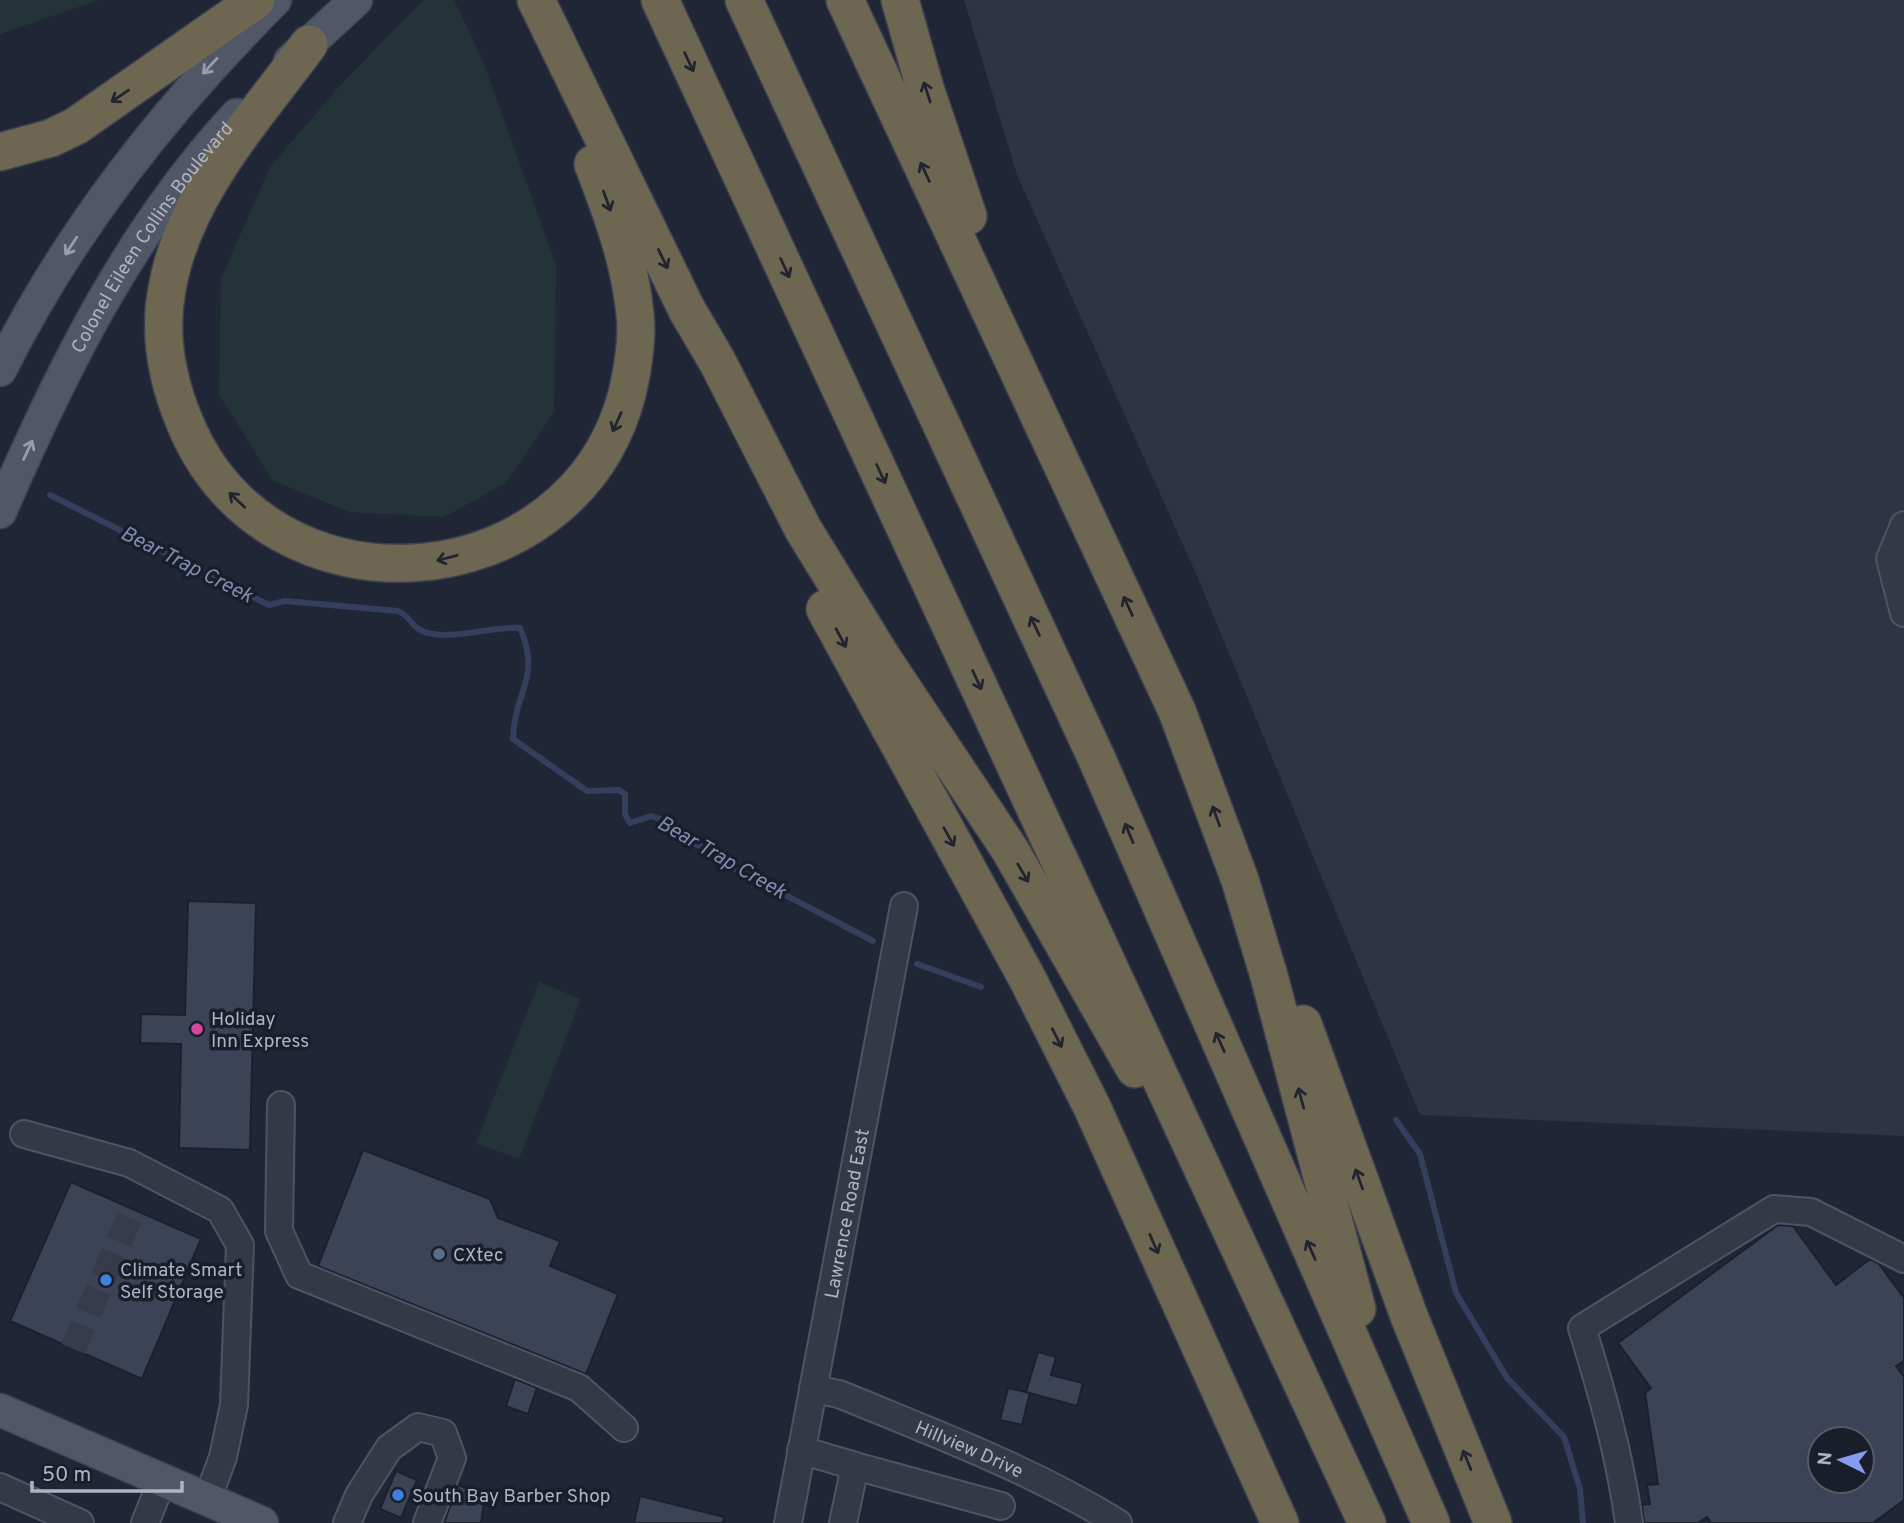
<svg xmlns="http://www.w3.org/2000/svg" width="1904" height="1523" font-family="Overpass,sans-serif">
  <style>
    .airport { fill: #2f3344 }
    .green { fill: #243338 }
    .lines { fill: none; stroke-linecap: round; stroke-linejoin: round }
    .stream { stroke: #353e5d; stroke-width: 6 }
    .building { fill: #3d4357; stroke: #1c202e; stroke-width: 2; fill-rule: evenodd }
    .minor-tunnel { stroke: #363b4b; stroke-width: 26; stroke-dasharray: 26 13; stroke-linecap: butt }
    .minor-casing { stroke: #4f5362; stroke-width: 30 }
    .major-casing { stroke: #3e4251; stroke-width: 35 }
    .highway-casing { stroke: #3c404f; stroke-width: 40 }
    .minor { stroke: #343947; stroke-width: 26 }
    .major { stroke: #525767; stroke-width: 32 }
    .highway { stroke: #6d6752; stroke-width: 37 }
    .oneway { stroke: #22252f }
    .oneway2 { stroke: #989cad }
    .hotel-dot { fill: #d1479c; stroke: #1a1e2b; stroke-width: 2.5 }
    .service-dot { fill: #5c6f8a; stroke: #1a1e2b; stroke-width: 2.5 }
    .shop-dot { fill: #3f7fe0; stroke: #1a1e2b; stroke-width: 2.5 }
    .labels { text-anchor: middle; stroke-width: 7; stroke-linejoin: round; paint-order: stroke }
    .street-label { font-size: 19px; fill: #afb3c4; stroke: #1a1e2b }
    .poi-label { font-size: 19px; fill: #afb3c4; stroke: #1a1e2b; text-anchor: start }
    .water-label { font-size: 21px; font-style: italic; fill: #808baf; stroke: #1a1e2b }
  </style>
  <rect width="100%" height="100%" fill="#212636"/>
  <path class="airport" d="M964 0H1904V1136L1420 1115 1197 576 1017 175Z"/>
  <g class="green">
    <path d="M0 0H99L0 34Z"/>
    <path d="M424 0H454L483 61 556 265 554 412 506 483 444 517 349 512 272 480 219 394 221 279 270 167 344 81Z"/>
    <path d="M539 982 581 999 519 1159 476 1143Z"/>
  </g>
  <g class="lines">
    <g class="stream">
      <path d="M50 495 269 605 285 601 398 611C409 615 412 627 422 631 448 642 491 626 520 628 542 678 514 692 513 739L587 791 619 790 625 794V814L630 823 651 816 667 821C679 843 697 842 717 854 723 857 729 863 734 868L873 941"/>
      <path d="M917 964 981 987"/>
      <path d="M1396 1120 1420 1154 1456 1293 1507 1378 1564 1437 1580 1489 1583 1523"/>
    </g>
  </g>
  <g class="building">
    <path d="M188 901 256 903 250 1150 179 1148 181 1044 140 1043 141 1014 185 1015Z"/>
    <path d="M363 1150 490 1199 498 1218 560 1241 550 1266 618 1294 586 1374 318 1266Z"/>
    <path d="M71 1182 201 1239 142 1379 10 1321Z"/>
    <path d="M1778 1225 1793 1226 1836 1285 1870 1259 1879 1264 1904 1298V1361L1896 1366 1904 1377V1500L1873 1523H1711L1707 1517 1698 1523H1644L1642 1505 1650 1504 1647 1485 1658 1484 1645 1393 1651 1388 1618 1343ZM1820 1439H1862V1481H1820Z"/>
    <path d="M1038 1352 1056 1357 1051 1375 1083 1383 1077 1406 1026 1392Z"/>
    <path d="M515 1379 537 1388 528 1414 506 1406Z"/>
    <path d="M1008 1388 1030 1393 1022 1425 1000 1420Z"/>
    <path d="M396 1471 417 1480 401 1518 380 1509Z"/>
    <path d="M458 1485 485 1496 481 1523H444Z"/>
    <path d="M640 1496 724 1517 723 1523H634Z"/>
  </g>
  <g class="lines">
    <path class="minor-tunnel" d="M73 1349 133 1209"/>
    <g class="minor-casing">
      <g id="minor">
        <path d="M1904 525 1890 559 1904 613"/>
        <path d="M281 1105 279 1231 299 1275 579 1388 624 1428"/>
        <path d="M24 1134 129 1163 220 1210 240 1245 234 1405 223 1457 207 1500"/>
        <path id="s1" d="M813 1389 839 1394C934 1433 1030 1469 1118 1523"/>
        <path d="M801 1450 855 1466 843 1523"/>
        <path d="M855 1466 1001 1506"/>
        <path d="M0 1487 80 1523"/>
        <path d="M145 1523 162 1481"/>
        <path d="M347 1523 359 1495 389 1448 418 1427 443 1433 452 1458 427 1523"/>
        <path id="s2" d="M788 1523 904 906"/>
        <path d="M1629 1523C1620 1456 1602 1392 1582 1328L1774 1209 1811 1212 1904 1259"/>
      </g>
    </g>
    <g class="major-casing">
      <g id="major">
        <path d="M290 61 356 0"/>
        <path d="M0 370C70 230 165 110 275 0"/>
        <path id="s3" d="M0 512C61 371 131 229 237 115"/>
        <path d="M0 1410 262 1523"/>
      </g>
    </g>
    <g class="highway-casing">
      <g id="highway">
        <path d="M536 0 687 310 717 361 803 529 881 656 1010 850 1135 1069"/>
        <path d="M660 0 1367 1523"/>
        <path d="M744 0 1096 757 1431 1523"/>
        <path d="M845 0 1177 711 1240 880 1269 976 1357 1309"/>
        <path d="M900 0 925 88 968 216"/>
        <path d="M309 44C254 119 183 195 167 289 158 336 167 380 185 423 269 626 572 602 627 394 633 368 638 340 635 314 630 262 612 213 593 164"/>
        <path d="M0 152 51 138 76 126 256 0"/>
        <path d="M825 609 1027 978 1092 1107 1280 1523"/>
        <path d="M1303 1024 1409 1316 1493 1523"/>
      </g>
    </g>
    <use href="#minor" class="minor"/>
    <use href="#major" class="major"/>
    <use href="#highway" class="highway"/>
  </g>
  <defs><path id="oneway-shaft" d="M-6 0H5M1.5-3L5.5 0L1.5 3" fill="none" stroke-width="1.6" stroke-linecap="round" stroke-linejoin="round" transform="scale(1.75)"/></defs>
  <g class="oneway">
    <use href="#oneway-shaft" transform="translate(689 62) rotate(65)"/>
    <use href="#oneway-shaft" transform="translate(927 92) rotate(-108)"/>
    <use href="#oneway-shaft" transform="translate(120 96) rotate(146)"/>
    <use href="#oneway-shaft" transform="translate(925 172) rotate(-115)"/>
    <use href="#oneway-shaft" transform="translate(607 201) rotate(70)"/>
    <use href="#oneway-shaft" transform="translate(663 259) rotate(64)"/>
    <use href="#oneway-shaft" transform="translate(785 268) rotate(65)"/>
    <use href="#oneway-shaft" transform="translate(617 422) rotate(114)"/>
    <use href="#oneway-shaft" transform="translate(881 474) rotate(65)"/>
    <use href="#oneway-shaft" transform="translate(237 500) rotate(-137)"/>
    <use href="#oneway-shaft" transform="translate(447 558) rotate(165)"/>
    <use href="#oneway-shaft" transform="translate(1128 606) rotate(-115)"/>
    <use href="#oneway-shaft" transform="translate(1035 626) rotate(-115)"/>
    <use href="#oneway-shaft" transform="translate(841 638) rotate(62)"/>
    <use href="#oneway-shaft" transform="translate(977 680) rotate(65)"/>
    <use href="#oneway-shaft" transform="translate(1216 816) rotate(-110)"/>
    <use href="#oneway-shaft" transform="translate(1129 833) rotate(-113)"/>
    <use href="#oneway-shaft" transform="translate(949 837) rotate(61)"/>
    <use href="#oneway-shaft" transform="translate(1023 873) rotate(60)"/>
    <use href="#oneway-shaft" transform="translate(1057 1038) rotate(63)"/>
    <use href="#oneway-shaft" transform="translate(1220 1042) rotate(-114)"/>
    <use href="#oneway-shaft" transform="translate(1301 1098) rotate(-105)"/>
    <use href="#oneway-shaft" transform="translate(1359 1179) rotate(-110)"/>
    <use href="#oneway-shaft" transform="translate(1154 1244) rotate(66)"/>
    <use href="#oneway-shaft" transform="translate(1311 1250) rotate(-114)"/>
    <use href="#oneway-shaft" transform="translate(1467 1460) rotate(-112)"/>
  </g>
  <g class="oneway2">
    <use href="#oneway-shaft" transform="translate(210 66) rotate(133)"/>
    <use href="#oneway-shaft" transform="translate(71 246) rotate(123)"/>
    <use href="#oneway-shaft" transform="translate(28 450) rotate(-65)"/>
  </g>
  <circle class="hotel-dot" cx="197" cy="1029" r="7"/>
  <circle class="service-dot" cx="439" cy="1254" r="7"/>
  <g class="shop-dot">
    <circle cx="106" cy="1280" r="7"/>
    <circle cx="398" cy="1495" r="7"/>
  </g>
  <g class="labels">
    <g class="street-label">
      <text dy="7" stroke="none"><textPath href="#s3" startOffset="315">Colonel Eileen Collins Boulevard</textPath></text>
      <text dy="7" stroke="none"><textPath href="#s2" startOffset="315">Lawrence Road East</textPath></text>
      <text dy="7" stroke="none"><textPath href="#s1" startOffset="168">Hillview Drive</textPath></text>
    </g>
    <g class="poi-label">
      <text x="211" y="1025">Holiday<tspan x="211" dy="22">Inn Express</tspan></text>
      <text x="453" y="1261">CXtec</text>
      <text x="120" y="1276">Climate Smart<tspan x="120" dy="22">Self Storage</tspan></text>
      <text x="412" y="1502">South Bay Barber Shop</text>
    </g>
    <g class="water-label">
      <text transform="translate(187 564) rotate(27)" y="7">Bear Trap Creek</text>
      <text transform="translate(722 857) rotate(30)" y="7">Bear Trap Creek</text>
    </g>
  </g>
  <g transform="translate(1841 1460) rotate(275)"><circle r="33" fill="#1a1e2b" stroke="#565a68" stroke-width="2"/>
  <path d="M0-5L12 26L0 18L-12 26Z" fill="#859bf2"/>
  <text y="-10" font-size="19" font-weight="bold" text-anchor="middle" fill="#afb3c4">N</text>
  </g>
  <path d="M32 1481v10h150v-10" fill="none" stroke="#afb3c4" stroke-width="3.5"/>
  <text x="42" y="1481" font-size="21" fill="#afb3c4" stroke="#1a1e2b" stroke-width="5" paint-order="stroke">50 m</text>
</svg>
